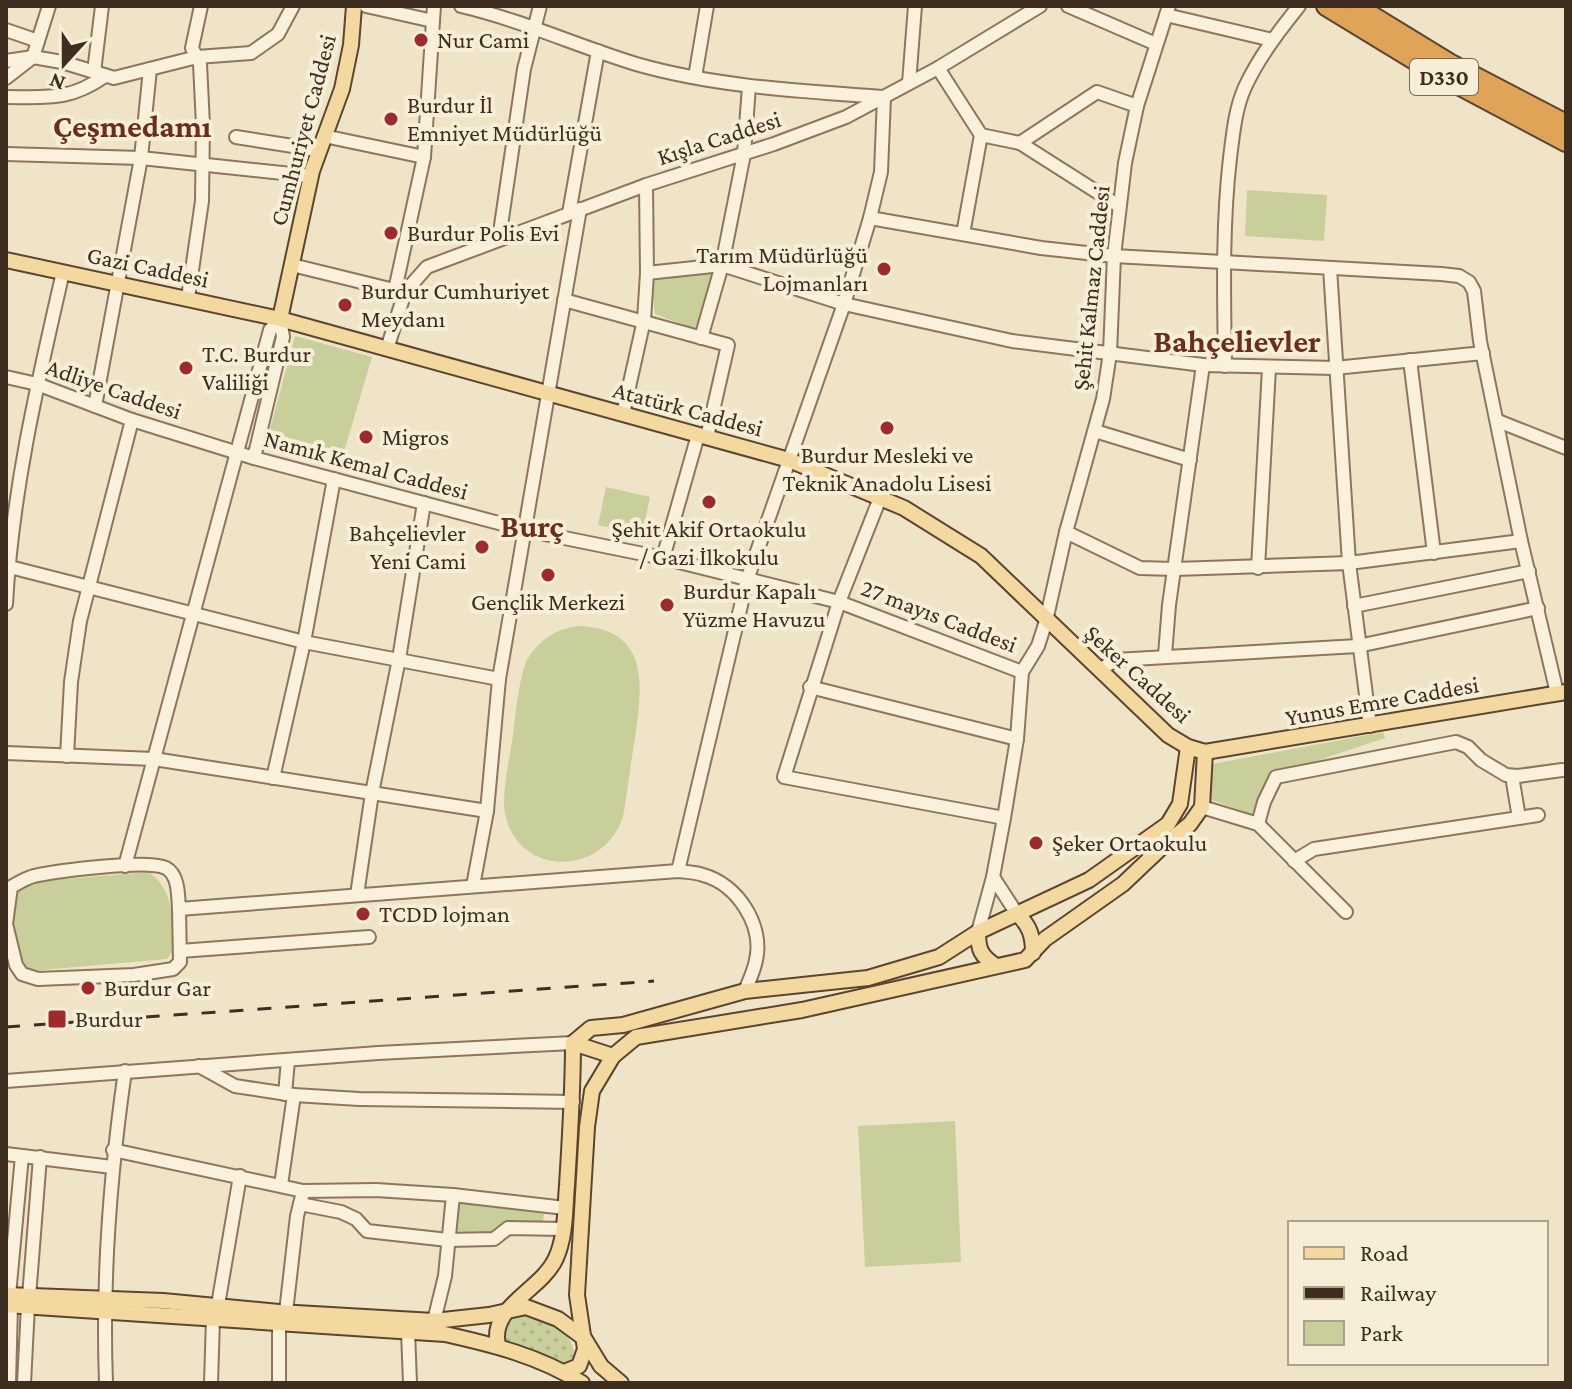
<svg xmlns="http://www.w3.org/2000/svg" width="1572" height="1389" font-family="'Crimson Pro',serif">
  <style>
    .grass { fill: url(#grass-dots) }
    .green { fill: #c9cf9b }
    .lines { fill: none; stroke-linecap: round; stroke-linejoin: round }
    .minor-casing { stroke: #8d765c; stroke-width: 16 }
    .major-casing { stroke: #5b4430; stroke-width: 18 }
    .highway-casing { stroke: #5b4430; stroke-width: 22 }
    .minor { stroke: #faf1dc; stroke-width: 12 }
    .major { stroke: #f3d9a0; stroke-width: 14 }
    .highway { stroke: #e0a458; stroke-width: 18 }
    .rail { stroke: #3d2e20; stroke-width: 3; stroke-dasharray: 14 14; stroke-linecap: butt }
    .poi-dot { fill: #9e2a2b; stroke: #f7eed8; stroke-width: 3 }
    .labels { text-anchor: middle; stroke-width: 8; stroke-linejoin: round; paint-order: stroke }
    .shield { fill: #f7eed8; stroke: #756857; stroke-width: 2 }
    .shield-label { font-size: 22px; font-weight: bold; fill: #3d2e20 }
    .poi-label { font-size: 24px; fill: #3d2e20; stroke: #f7eed8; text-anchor: start }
    .street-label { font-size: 24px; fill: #3d2e20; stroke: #f7eed8 }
    .district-label { font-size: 32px; font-weight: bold; fill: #6b2e1e; stroke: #f7eed8 }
  </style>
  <defs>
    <pattern id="grass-dots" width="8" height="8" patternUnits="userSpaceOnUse" patternTransform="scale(2)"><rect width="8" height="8" fill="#c9cf9b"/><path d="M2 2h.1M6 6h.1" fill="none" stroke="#aeb285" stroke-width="1.8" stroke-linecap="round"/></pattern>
  </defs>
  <rect width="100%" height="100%" fill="#f0e4c8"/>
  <path class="grass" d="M516 1314C540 1318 566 1324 574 1350L572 1359 566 1367 501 1338 503 1322Z"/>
  <g class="green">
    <path d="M1247 190 1327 195 1324 241 1245 236Z"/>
    <path d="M705 272 712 275 699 325 692 328 655 314 651 281Z"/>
    <path d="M295 336 372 357 344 452 269 433Z"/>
    <path d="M606 487 650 497 642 535 598 525Z"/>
    <path d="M582 626C651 631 642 688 635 737 631 762 628 787 624 812 612 868 534 882 509 827 506 819 504 811 504 803 504 783 509 761 512 742 516 716 517 687 526 662 538 640 557 627 582 626Z"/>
    <path d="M1383 732 1385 738 1275 775 1257 816 1209 799 1212 764Z"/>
    <path d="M149 872C175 891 172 920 174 949L167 959 31 971C13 952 13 923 13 898L27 882Z"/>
    <path d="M955 1121 961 1262 865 1267 858 1126Z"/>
    <path d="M455 1200 544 1210 543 1223 501 1226 484 1235 452 1233Z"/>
  </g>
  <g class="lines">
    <g class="minor-casing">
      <g id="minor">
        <path d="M366 6 433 21"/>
        <path d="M461 6C521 20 577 46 636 64 716 87 802 91 884 97L881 172 870 218 844 304 747 580 678 871"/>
        <path d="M1068 6 1156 44"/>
        <path d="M1166 15 1272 40"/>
        <path d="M6 30 38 41"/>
        <path d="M6 61 33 57 62 62 114 78 197 57 251 53 278 34 293 6"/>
        <path d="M938 68 981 135 963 234"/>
        <path d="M94 72 102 6"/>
        <path d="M695 77 707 6"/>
        <path d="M6 78 33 57 49 6"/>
        <path d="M909 83 915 6"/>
        <path d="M6 97C48 97 69 101 105 76"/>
        <path d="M981 135 1020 143 1119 206"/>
        <path d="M324 136 424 157"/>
        <path d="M236 137 318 150"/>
        <path d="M1020 143 1097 92 1137 106"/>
        <path d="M6 154 141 158 311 176"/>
        <path d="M569 213 598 51"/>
        <path d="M870 218 1041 248 1114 256 1441 274 1459 276 1469 282 1474 291 1480 341 1521 541 1557 693"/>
        <path d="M499 239 524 69 540 6"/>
        <path d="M292 265 402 292"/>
        <path d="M1330 268 1349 563 1370 726"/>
        <path d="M647 273 722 265 844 304 1012 341 1203 365 1335 368 1483 353"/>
        <path d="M395 290 424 157 434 6"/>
        <path d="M188 298 202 201 203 125 200 64 192 48 201 6"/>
        <path d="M564 300 728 345 707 437"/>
        <path d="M701 338 722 265 744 154 749 86"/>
        <path d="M387 349 405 292 427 267 646 185 774 144 846 117 938 68 1040 6"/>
        <path d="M1410 360 1434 553"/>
        <path d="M1225 366C1224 297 1222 227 1230 158 1233 135 1235 109 1245 87 1259 57 1279 31 1299 6"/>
        <path d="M6 377 37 384 132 420 254 458 525 530 663 558 839 602 1022 672"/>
        <path d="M95 406 141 158 150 69"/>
        <path d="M623 414 644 320 647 273 646 185"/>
        <path d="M1498 421 1566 448"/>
        <path d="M1095 431 1190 460"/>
        <path d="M254 458 283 337 280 319"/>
        <path d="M880 498 839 602 784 777 1004 818"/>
        <path d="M1066 532 1140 568 1175 569 1349 563 1521 541"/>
        <path d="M663 558 698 435"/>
        <path d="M6 566 304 642 499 679"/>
        <path d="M1258 568 1269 368"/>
        <path d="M6 604C12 491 38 381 63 272"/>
        <path d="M1354 606 1529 571"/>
        <path d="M1165 655 1169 605 1203 365"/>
        <path d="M1100 670 1115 660 1358 646 1538 608"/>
        <path d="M810 687 1017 739"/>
        <path d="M6 753 154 759 487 811"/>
        <path d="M67 756 71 682 80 621 132 420"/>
        <path d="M1512 776 1519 818"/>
        <path d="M273 778 304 642 334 479"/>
        <path d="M1202 807 1258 824 1346 912"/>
        <path d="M1258 824 1264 802 1276 777 1456 742 1468 747 1481 760 1506 775 1518 776 1562 770"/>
        <path d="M1294 861 1314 849 1538 815"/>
        <path d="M125 866 270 330 280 319"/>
        <path d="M993 877 1017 914"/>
        <path d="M473 886 487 811 499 679 580 209"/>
        <path d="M357 895 372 793 399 659 424 503"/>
        <path d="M6 924 11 887C18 883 26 878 34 876 57 871 147 859 166 868 179 875 178 896 179 909L678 871C686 872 695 872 703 875 737 884 764 925 756 960 754 971 749 981 745 991"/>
        <path d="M6 924 16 965 22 974 38 979 134 975 173 969 180 962 179 909"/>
        <path d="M978 932 993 877 1004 818 1017 739 1022 672 1038 646 1046 621 1066 532 1103 399 1110 353 1114 256 1125 163 1137 106 1169 6"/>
        <path d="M180 951 369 937"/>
        <path d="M199 1066 235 1086 294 1095 359 1099 573 1102"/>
        <path d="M6 1081 378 1053 573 1043"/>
        <path d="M285 1094 288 1060"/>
        <path d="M113 1150 303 1191 376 1190 453 1195 565 1208"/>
        <path d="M6 1154 112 1167"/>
        <path d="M281 1185 294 1095"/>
        <path d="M300 1204 341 1212 356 1219 367 1231 448 1240 494 1239 508 1228 563 1229"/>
        <path d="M9 1295 22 1156"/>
        <path d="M29 1297 40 1157"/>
        <path d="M218 1305 240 1176"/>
        <path d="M286 1312 297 1216 302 1196"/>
        <path d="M434 1321 445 1276 453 1195"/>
        <path d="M408 1331 410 1383"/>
        <path d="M9 1383 11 1305"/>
        <path d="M24 1383 28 1306"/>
        <path d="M106 1383C102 1278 110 1175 125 1071"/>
        <path d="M211 1383 213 1319"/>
        <path d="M279 1383V1323"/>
      </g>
    </g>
    <g class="major-casing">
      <g id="major">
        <path d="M6 260 280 319 789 460 904 508 981 556 1168 735 1188 747 1205 752 1566 692"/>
        <path d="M280 319 312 171 342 89 351 45 354 6"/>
        <path d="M1017 914C1030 925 1033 937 1033 953"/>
        <path d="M978 932C978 950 981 956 996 966"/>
        <path d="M573 1043 613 1056"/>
        <path d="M6 1295 163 1301 279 1312 434 1321 489 1315 526 1307 558 1319 584 1338 601 1366 621 1383"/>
        <path d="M6 1305 445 1334C494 1345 539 1356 582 1383"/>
        <path d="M498 1345C489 1306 541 1291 556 1258 566 1236 565 1208 567 1185 570 1138 573 1091 573 1043L591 1028 623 1025 745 991 868 978 939 957 978 932 1089 880 1168 824 1180 804 1188 747"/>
        <path d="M564 1372 579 1366 585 1349 577 1295 587 1127 592 1091 613 1056 636 1037 802 1010 1025 960 1045 939 1123 884 1162 847 1190 824 1202 807 1205 752"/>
      </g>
    </g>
    <g class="highway-casing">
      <g id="highway">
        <path d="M1326 6 1436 73 1566 142"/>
        <path d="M1356 6 1449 63 1566 124"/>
      </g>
    </g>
    <use href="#minor" class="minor"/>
    <use href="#major" class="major"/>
    <use href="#highway" class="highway"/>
    <path class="rail" d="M6 1027 654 981"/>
  </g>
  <g class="poi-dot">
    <circle cx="421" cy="40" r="8"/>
    <circle cx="391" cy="119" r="8"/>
    <circle cx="391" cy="233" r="8"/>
    <circle cx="884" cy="269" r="8"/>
    <circle cx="345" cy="305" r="8"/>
    <circle cx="186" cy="368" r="8"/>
    <circle cx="887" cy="428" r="8"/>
    <circle cx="366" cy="437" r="8"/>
    <circle cx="709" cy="502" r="8"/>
    <circle cx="482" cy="547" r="8"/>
    <circle cx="548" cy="575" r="8"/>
    <circle cx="667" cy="605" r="8"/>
    <circle cx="1036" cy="843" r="8"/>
    <circle cx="363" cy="914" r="8"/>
    <circle cx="88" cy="988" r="8"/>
    <rect x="47" y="1009" width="20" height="20" rx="4"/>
  </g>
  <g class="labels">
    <rect class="shield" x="1410" y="59" width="68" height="36" rx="6"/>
    <g class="shield-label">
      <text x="1444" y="85">D330</text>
    </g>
    <g class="poi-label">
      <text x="437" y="48">Nur Cami</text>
      <text x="407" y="113">Burdur İl<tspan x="407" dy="28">Emniyet Müdürlüğü</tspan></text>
      <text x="407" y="241">Burdur Polis Evi</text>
      <text x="868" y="263" text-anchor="end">Tarım Müdürlüğü<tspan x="868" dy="28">Lojmanları</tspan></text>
      <text x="361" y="299">Burdur Cumhuriyet<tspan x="361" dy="28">Meydanı</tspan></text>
      <text x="202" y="362">T.C. Burdur<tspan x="202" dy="28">Valiliği</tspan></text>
      <text x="382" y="445">Migros</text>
      <text x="887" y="463" text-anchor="middle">Burdur Mesleki ve<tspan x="887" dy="28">Teknik Anadolu Lisesi</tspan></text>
      <text x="709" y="537" text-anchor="middle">Şehit Akif Ortaokulu<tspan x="709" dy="28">/ Gazi İlkokulu</tspan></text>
      <text x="466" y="541" text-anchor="end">Bahçelievler<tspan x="466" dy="28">Yeni Cami</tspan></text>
      <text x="683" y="599">Burdur Kapalı<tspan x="683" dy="28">Yüzme Havuzu</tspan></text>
      <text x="548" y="610" text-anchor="middle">Gençlik Merkezi</text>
      <text x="1052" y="851">Şeker Ortaokulu</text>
      <text x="379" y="922">TCDD lojman</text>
      <text x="104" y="996">Burdur Gar</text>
      <text x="75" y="1027">Burdur</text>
    </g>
    <g class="street-label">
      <text transform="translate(303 130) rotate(-75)" y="8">Cumhuriyet Caddesi</text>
      <text transform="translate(719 138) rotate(-18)" y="8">Kışla Caddesi</text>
      <text transform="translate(148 267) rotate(12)" y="8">Gazi Caddesi</text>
      <text transform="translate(1091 288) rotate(-84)" y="8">Şehit Kalmaz Caddesi</text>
      <text transform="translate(114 389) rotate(19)" y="8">Adliye Caddesi</text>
      <text transform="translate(688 409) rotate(15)" y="8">Atatürk Caddesi</text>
      <text transform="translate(366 465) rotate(15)" y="8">Namık Kemal Caddesi</text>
      <text transform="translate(939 616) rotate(21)" y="8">27 mayıs Caddesi</text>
      <text transform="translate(1138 674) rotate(42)" y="8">Şeker Caddesi</text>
      <text transform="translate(1382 701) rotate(-10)" y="8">Yunus Emre Caddesi</text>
    </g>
    <g class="district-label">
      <text x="132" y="137">Çeşmedamı</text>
      <text x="1237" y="352">Bahçelievler</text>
      <text x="532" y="537">Burç</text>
    </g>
  </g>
  <rect width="1572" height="1389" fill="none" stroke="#3d2e20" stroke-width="16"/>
  <rect x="1288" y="1221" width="260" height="144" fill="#f7eed8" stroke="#ada18e" stroke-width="2"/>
  <rect x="1304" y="1247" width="40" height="12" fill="#f3d9a0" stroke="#ada18e" stroke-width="2"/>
  <text x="1360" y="1261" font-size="24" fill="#3d2e20">Road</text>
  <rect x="1304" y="1287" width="40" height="12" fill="#3d2e20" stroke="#ada18e" stroke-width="2"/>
  <text x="1360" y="1301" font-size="24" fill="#3d2e20">Railway</text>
  <rect x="1304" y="1321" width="40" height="24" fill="#c9cf9b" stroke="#ada18e" stroke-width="2"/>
  <text x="1360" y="1341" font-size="24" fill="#3d2e20">Park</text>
  <g transform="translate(64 64) rotate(201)" stroke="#f7eed8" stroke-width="6" paint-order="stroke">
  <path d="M0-6L14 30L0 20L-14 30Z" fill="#3d2e20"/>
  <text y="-12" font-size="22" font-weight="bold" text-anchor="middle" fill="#3d2e20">N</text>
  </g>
</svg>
